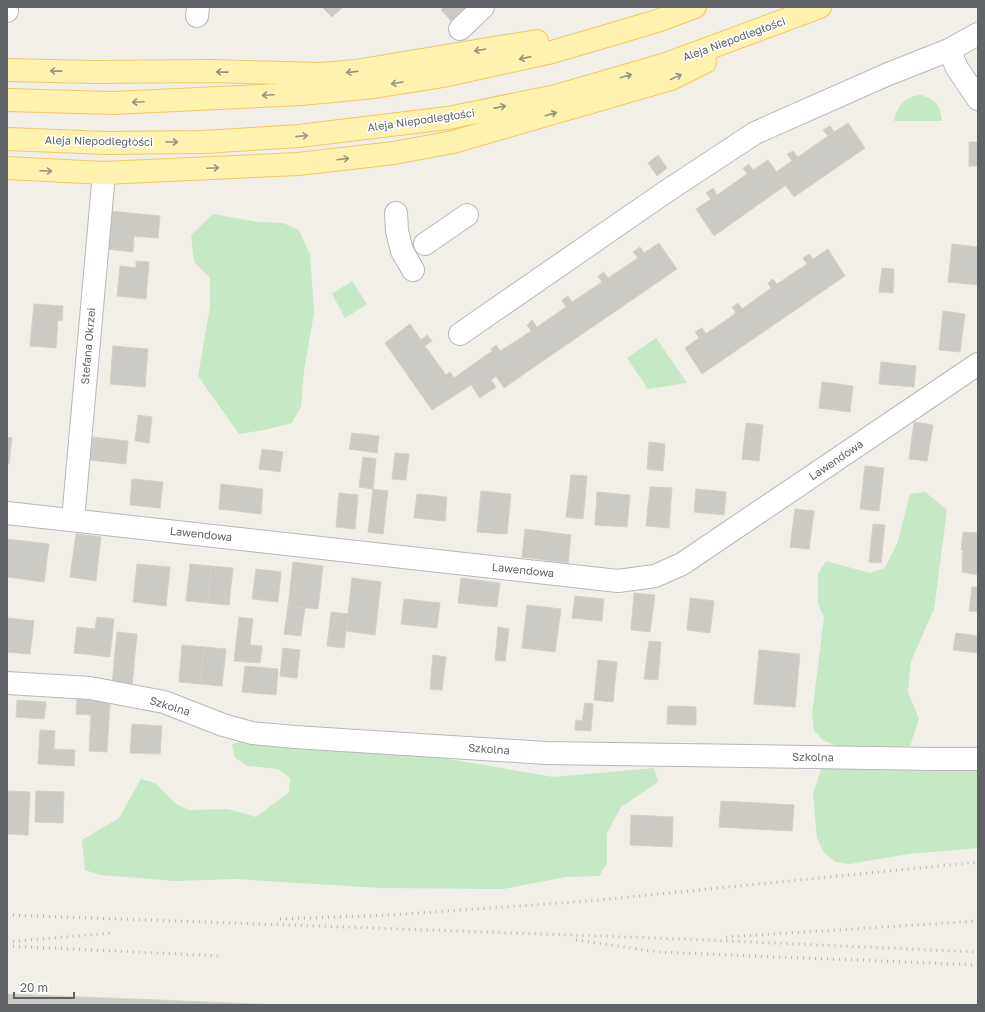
<svg xmlns="http://www.w3.org/2000/svg" width="985" height="1012" font-family="'Golos Text',sans-serif">
  <style>
    .green { fill: #c5e8c5 }
    .building { fill: #cccac5; stroke: #d6d1c6 }
    .lines { fill: none; stroke-linecap: round; stroke-linejoin: round }
    .minor-casing { stroke: #b5b8bc; stroke-width: 24 }
    .major-casing { stroke: #f2c960; stroke-width: 24 }
    .minor { stroke: #fff; stroke-width: 22 }
    .major { stroke: #fff2af; stroke-width: 22 }
    .rail { stroke: #b6b7b8; stroke-width: 3; stroke-dasharray: 1 5; stroke-linecap: butt }
    .oneway { stroke: #979581 }
    .labels { text-anchor: middle; stroke-width: 3.5; stroke-linejoin: round; paint-order: stroke }
    .street-label { font-size: 11px; fill: #5f6368; stroke: #fff }
  </style>
  <rect width="100%" height="100%" fill="#f1efe8"/>
  <g class="green">
    <path d="M921 95C936 100 940 105 942 121H894C897 106 905 96 921 95Z"/>
    <path d="M213 214 257 222 283 223 299 230 310 255 314 313 304 370 301 406 292 423 264 430 239 434 198 376 210 307V278L194 262 191 235Z"/>
    <path d="M352 281 367 304 345 318 332 294Z"/>
    <path d="M656 338 687 383 648 389 627 358Z"/>
    <path d="M925 492 947 510 934 609 911 661 908 692 919 719 910 746 850 752 823 740 814 730 812 714 824 617 818 604V574L826 561 870 573 885 568 898 541 910 494Z"/>
    <path d="M257 739 431 756 553 777 654 768 658 782 621 807 607 833V864L599 876 566 877 503 889 380 888 235 879 175 881 100 875 85 870 82 840 119 818 141 779 155 783 176 804 189 810 228 809 256 817 289 792 290 778 278 769 248 766 235 758 232 744Z"/>
    <path d="M822 766 978 770V848L908 854 850 864 835 862 823 851 817 838 813 794Z"/>
  </g>
  <g class="building">
    <path d="M322 7H343L332 17Z"/>
    <path d="M444 7H470L453 23 441 10Z"/>
    <path d="M848 123 865 148 794 197 776 172 792 161 787 154 793 151 798 157 828 136 823 130 830 126 834 132Z"/>
    <rect x="969" y="142" width="9" height="24"/>
    <path d="M658 155 667 168 657 176 648 163Z"/>
    <path d="M768 160 786 185 714 236 696 209 711 199 706 193 713 188 717 195 747 174 743 168 749 164 753 170Z"/>
    <path d="M110 211 160 216 158 238 134 236 133 252 106 249Z"/>
    <path d="M659 243 677 269 534 367 516 341 531 331 527 325 532 320 537 327 566 307 562 300 568 296 572 302 602 282 598 276 604 272 608 278 638 258 633 252 640 247 644 253Z"/>
    <path d="M952 244 978 247V285L948 282Z"/>
    <path d="M828 249 845 276 702 374 685 348 699 338 695 332 702 328 706 334 736 313 732 307 738 303 742 309 771 288 768 283 770 281 773 279 777 284 807 264 803 258 809 254 813 259Z"/>
    <path d="M136 261 149 262 146 299 117 296 120 266 136 268Z"/>
    <path d="M882 268 894 269 893 293 879 292Z"/>
    <path d="M34 304 63 306 62 321 58 320 56 348 30 346Z"/>
    <path d="M943 311 965 314 960 352 939 350Z"/>
    <path d="M410 324 421 340 427 335 432 341 425 346 446 375 450 372 454 378 492 351 491 349 496 345 500 351 516 341 534 367 504 388 496 376 491 380 496 387 480 398 471 385 432 410 385 343Z"/>
    <path d="M113 346 148 349 145 387 110 384Z"/>
    <path d="M881 362 916 366 914 387 879 384Z"/>
    <path d="M822 382 853 386 850 412 819 408Z"/>
    <path d="M138 415 152 417 149 443 135 441Z"/>
    <path d="M914 422 933 425 927 461 909 459Z"/>
    <path d="M746 423 763 425 759 461 742 459Z"/>
    <path d="M352 433 379 436 377 453 349 449Z"/>
    <path d="M7 437 12 438 9 464H7Z"/>
    <path d="M93 437 128 441 126 464 90 460Z"/>
    <path d="M649 442 665 444 663 471 647 469Z"/>
    <path d="M262 449 283 452 280 472 259 469Z"/>
    <path d="M395 453 409 454 406 480 392 479Z"/>
    <path d="M363 457 376 459 373 489 359 487Z"/>
    <path d="M865 466 884 468 879 511 860 509Z"/>
    <path d="M571 475 587 476 583 519 566 517Z"/>
    <path d="M132 479 163 482 160 508 130 505Z"/>
    <path d="M221 484 263 489 261 514 219 509Z"/>
    <path d="M650 487 672 488 669 528 646 526Z"/>
    <path d="M373 489 388 491 383 534 368 532Z"/>
    <path d="M696 489 726 492 724 515 694 512Z"/>
    <path d="M481 491 511 494 507 534 477 532Z"/>
    <path d="M597 492 630 495 627 527 595 525Z"/>
    <path d="M339 493 358 495 355 529 336 527Z"/>
    <path d="M417 494 447 497 445 521 414 518Z"/>
    <path d="M795 509 814 511 809 549 790 547Z"/>
    <path d="M873 524 885 525 881 563 869 562Z"/>
    <path d="M525 529 571 535 568 563 522 557Z"/>
    <path d="M963 532 978 533V575L962 572 963 550H961Z"/>
    <path d="M76 534 101 537 96 581 70 577Z"/>
    <path d="M7 539 49 544 44 582 7 577Z"/>
    <path d="M293 562 323 566 318 609 288 606Z"/>
    <path d="M137 564 170 567 166 606 133 602Z"/>
    <path d="M190 564 211 566 208 603 186 601Z"/>
    <path d="M211 566 233 568 229 605 208 603Z"/>
    <path d="M256 569 281 572 278 602 252 599Z"/>
    <path d="M352 578 381 582 375 635 346 631Z"/>
    <path d="M461 578 500 583 497 607 458 603Z"/>
    <path d="M972 587H978V612L969 611Z"/>
    <path d="M634 593 655 595 650 632 631 630Z"/>
    <path d="M575 596 604 599 602 621 572 618Z"/>
    <path d="M690 598 714 601 710 633 687 630Z"/>
    <path d="M404 599 440 603 437 628 401 624Z"/>
    <path d="M527 605 561 609 555 652 522 648Z"/>
    <path d="M288 606 305 608 301 636 284 634Z"/>
    <path d="M331 612 348 614 344 648 327 646Z"/>
    <path d="M97 617 114 619 110 657 74 653 77 627 95 629Z"/>
    <path d="M239 617 253 619 250 645 262 646 260 663 234 661Z"/>
    <path d="M7 618 34 621 30 654 7 652Z"/>
    <path d="M498 627 509 629 505 661 495 660Z"/>
    <path d="M117 632 137 634 132 686 112 684Z"/>
    <path d="M956 633 978 636V653L953 650Z"/>
    <path d="M649 641 661 642 658 680 644 679Z"/>
    <path d="M182 645 204 647 200 684 179 682Z"/>
    <path d="M204 647 226 649 222 686 200 684Z"/>
    <path d="M283 648 300 650 297 678 280 676Z"/>
    <path d="M759 650 800 654 795 707 754 704Z"/>
    <path d="M433 655 446 657 442 690 430 689Z"/>
    <path d="M598 660 617 662 613 702 594 700Z"/>
    <path d="M245 666 278 669 276 695 242 692Z"/>
    <path d="M77 699 110 701 107 752 89 751 91 715 76 714Z"/>
    <path d="M17 700 46 702 44 719 16 717Z"/>
    <path d="M585 703 593 704 591 731 575 730 576 720 582 721Z"/>
    <path d="M668 706 696 707V725L667 724Z"/>
    <path d="M132 724 162 726 160 754 130 753Z"/>
    <path d="M40 730 55 731 54 749 75 750 74 766 38 764Z"/>
    <path d="M7 791 30 792 28 835 7 834Z"/>
    <path d="M36 791 64 792 63 823 35 822Z"/>
    <path d="M721 801 794 805 792 831 719 827Z"/>
    <path d="M631 815 673 817 672 847 630 845Z"/>
    <path d="M7 994 281 1005H7Z"/>
  </g>
  <g class="lines">
    <g class="minor-casing">
      <g id="minor">
        <path d="M7 11V7"/>
        <path d="M197 16 198 7"/>
        <path d="M460 29 483 7"/>
        <path d="M949 50 957 68 978 99"/>
        <path d="M396 213 397 231 402 251 413 270"/>
        <path d="M425 244 467 215"/>
        <path d="M460 334 664 193 755 133 886 75 949 50 978 34"/>
        <path d="M7 513 618 581 655 576 682 564 978 364"/>
        <path d="M73 520 104 173"/>
        <path d="M7 683 90 688 164 702 223 725 252 733 295 737 546 753 935 759H978"/>
      </g>
    </g>
    <g class="major-casing">
      <g id="major">
        <path d="M7 70 95 72 209 71 321 74 356 71 537 41"/>
        <path d="M7 100 113 103 301 94 374 87 443 76 552 52 657 21 695 7"/>
        <path d="M7 139 106 143 203 142 299 136 448 118 556 96 666 64 820 7"/>
        <path d="M7 168 104 173 298 164 394 153 453 142 671 79 705 62"/>
      </g>
    </g>
    <use href="#minor" class="minor"/>
    <use href="#major" class="major"/>
    <g class="rail">
      <path d="M7 915 683 939 978 952"/>
      <path d="M280 919 391 915 589 901 978 862"/>
      <path d="M726 937 978 921"/>
      <path d="M576 940 659 952 978 965"/>
      <path d="M7 942 111 933"/>
      <path d="M7 946 222 956"/>
    </g>
  </g>
  <defs><path id="oneway-shaft" d="M-6 0H5M1.5-3L5.5 0L1.5 3" fill="none" stroke-width="1.6" stroke-linecap="round" stroke-linejoin="round"/></defs>
  <g class="oneway">
    <use href="#oneway-shaft" transform="translate(480 50) rotate(170)"/>
    <use href="#oneway-shaft" transform="translate(525 58) rotate(167)"/>
    <use href="#oneway-shaft" transform="translate(56 71) rotate(-179)"/>
    <use href="#oneway-shaft" transform="translate(222 72) rotate(-179)"/>
    <use href="#oneway-shaft" transform="translate(352 72) rotate(174)"/>
    <use href="#oneway-shaft" transform="translate(626 76) rotate(-16)"/>
    <use href="#oneway-shaft" transform="translate(676 77) rotate(-25)"/>
    <use href="#oneway-shaft" transform="translate(397 83) rotate(171)"/>
    <use href="#oneway-shaft" transform="translate(268 95) rotate(177)"/>
    <use href="#oneway-shaft" transform="translate(138 102) rotate(177)"/>
    <use href="#oneway-shaft" transform="translate(500 107) rotate(-11)"/>
    <use href="#oneway-shaft" transform="translate(551 114) rotate(-16)"/>
    <use href="#oneway-shaft" transform="translate(302 136) rotate(-6)"/>
    <use href="#oneway-shaft" transform="translate(172 142)"/>
    <use href="#oneway-shaft" transform="translate(343 159) rotate(-7)"/>
    <use href="#oneway-shaft" transform="translate(213 168) rotate(-3)"/>
    <use href="#oneway-shaft" transform="translate(46 171) rotate(2)"/>
  </g>
  <g class="labels">
    <g class="street-label">
      <text transform="translate(734 39) rotate(-20)" y="4">Aleja Niepodległości</text>
      <text transform="translate(421 120) rotate(-8)" y="4">Aleja Niepodległości</text>
      <text transform="translate(99 141) rotate(1)" y="4">Aleja Niepodległości</text>
      <text transform="translate(88 346) rotate(-85)" y="4">Stefana Okrzei</text>
      <text transform="translate(836 460) rotate(-34)" y="4">Lawendowa</text>
      <text transform="translate(201 534) rotate(6)" y="4">Lawendowa</text>
      <text transform="translate(523 570) rotate(6)" y="4">Lawendowa</text>
      <text transform="translate(170 706) rotate(17)" y="4">Szkolna</text>
      <text transform="translate(489 749) rotate(4)" y="4">Szkolna</text>
      <text transform="translate(813 757) rotate(1)" y="4">Szkolna</text>
    </g>
  </g>
  <rect width="985" height="1012" fill="none" stroke="#5f6368" stroke-width="16"/>
  <path d="M14 992v6h60v-6" fill="none" stroke="#5f6368" stroke-width="2"/>
  <text x="20" y="992" font-size="12" fill="#5f6368" stroke="#ffffff" stroke-width="3" paint-order="stroke">20 m</text>
</svg>
